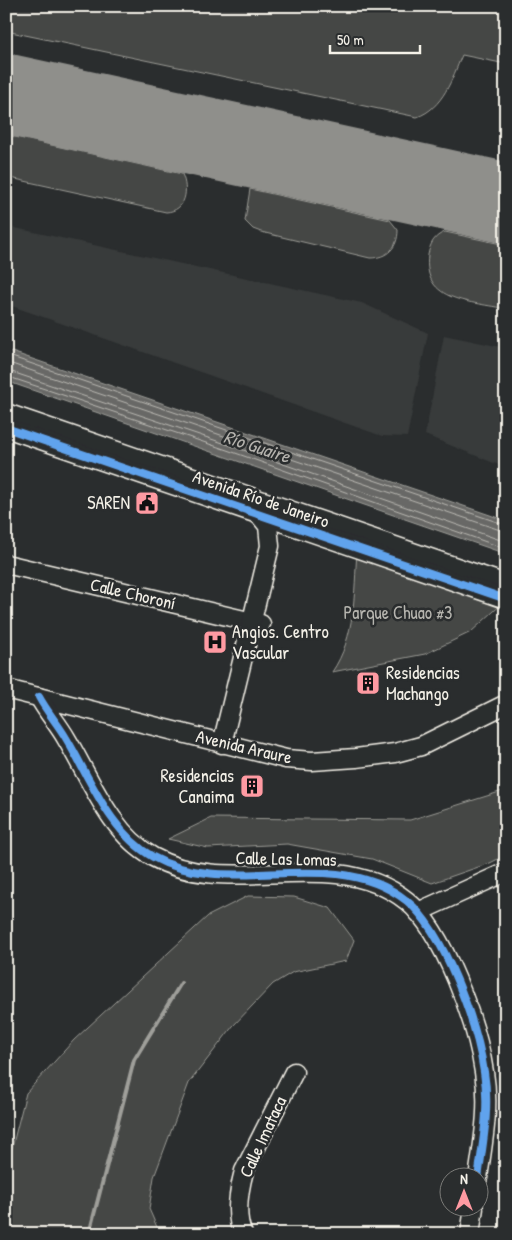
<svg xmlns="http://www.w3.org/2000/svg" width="512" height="1240" font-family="'Patrick Hand',sans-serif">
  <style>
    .built { fill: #373a3a }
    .green { fill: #444645; stroke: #9c9c96 }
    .water { fill: #676866; stroke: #9f9f9a }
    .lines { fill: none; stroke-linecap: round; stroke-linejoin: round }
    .shore { stroke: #bcbab4; stroke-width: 1 }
    .stream { stroke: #9f9f9a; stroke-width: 4 }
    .runway { stroke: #8f8f8b; stroke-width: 81 }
    .minor-casing { stroke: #f4f1e8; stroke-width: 21 }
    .minor { stroke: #2a2d2e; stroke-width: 18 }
    .cycleway-casing { stroke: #2a2d2e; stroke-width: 11 }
    .cycleway { stroke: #60a3ed; stroke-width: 8 }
    .labels { text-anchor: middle; stroke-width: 5; stroke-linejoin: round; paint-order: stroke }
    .street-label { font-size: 18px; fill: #f4f1e8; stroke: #2a2d2e }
    .poi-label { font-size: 18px; fill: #f4f1e8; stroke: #2a2d2e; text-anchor: end }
    .park-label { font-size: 18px; fill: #b6b5af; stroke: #2a2d2e }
    .water-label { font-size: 19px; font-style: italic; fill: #b5b3ae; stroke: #2a2d2e }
  </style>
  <rect width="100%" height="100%" fill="#2a2d2e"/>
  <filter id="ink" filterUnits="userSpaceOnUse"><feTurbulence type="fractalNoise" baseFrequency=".02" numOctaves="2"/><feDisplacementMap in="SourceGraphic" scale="10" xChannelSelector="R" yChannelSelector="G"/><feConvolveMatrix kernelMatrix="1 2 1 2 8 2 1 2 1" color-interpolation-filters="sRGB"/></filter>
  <g filter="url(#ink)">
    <g class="built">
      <path d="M6 226 362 303 428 333 407 437 382 436 6 304Z"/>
      <path d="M444 335 506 348V468L425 435Z"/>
    </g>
    <g class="green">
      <path d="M6 6H506V64L462 55C452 79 443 108 417 117L6 31Z"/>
      <path d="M6 135 182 174C189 190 186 211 166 212L6 177Z"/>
      <path d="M250 189 390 220 398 230C398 248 387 258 370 258L261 232 253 229 245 221Z"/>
      <path d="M445 232 506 245V309C472 301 422 303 428 255 430 244 434 236 445 232Z"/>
      <path d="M357 551 504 602 471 632 425 654 332 672C356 637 354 592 357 551Z"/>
      <path d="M506 790V855L490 863 432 883 372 859 287 844 208 848 168 839 211 818 410 820Z"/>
      <path d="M248 896 294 897 330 908 354 940 346 961 293 972 273 984 233 1026 189 1083 154 1177 149 1209 160 1234H6V1171L26 1093 74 1040 208 916Z"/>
    </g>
    <path class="water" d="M6 350 490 515 506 521V554L6 381Z"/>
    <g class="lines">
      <g class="shore">
        <path d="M6 355 506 525"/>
        <path d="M6 362 506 532"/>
        <path d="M6 370 229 445 506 542"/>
        <path d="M6 376 227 450 506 549"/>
      </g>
      <path class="stream" d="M89 1234 134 1060 181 983"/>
      <path class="runway" d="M6 94 506 203"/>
      <g class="minor-casing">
        <g id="minor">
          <path d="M6 413 506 584"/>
          <path d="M6 428 506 599"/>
          <path d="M6 564 261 624"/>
          <path d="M6 689 286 759 312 761 356 758 395 753 421 746 506 704"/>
          <path d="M39 697C47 712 58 724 66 738 90 778 110 833 153 857 209 888 276 867 337 874 363 877 386 884 407 901 444 931 477 1024 484 1072 490 1107 483 1142 478 1178"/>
          <path d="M222 744 270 546 268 526 260 516"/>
          <path d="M418 912 506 872"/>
          <path d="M243 1234C234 1215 239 1190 244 1171L294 1072"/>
          <path d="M470 1234 474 1208"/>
        </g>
      </g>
      <use href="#minor" class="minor"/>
      <g class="cycleway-casing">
        <g id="cycleway">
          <path d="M6 428 506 599"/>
          <path d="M39 697C47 712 58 724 66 738 90 778 110 833 153 857 209 888 276 867 337 874 363 877 386 884 407 901 444 931 477 1024 484 1072 490 1107 483 1142 478 1178"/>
        </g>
      </g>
      <use href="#cycleway" class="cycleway"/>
    </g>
  </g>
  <defs>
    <g id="civic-square" transform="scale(1.25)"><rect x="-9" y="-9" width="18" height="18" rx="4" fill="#ff9aa2" stroke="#2a2d2e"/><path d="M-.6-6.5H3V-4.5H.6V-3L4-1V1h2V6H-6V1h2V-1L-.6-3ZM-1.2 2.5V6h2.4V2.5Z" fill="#111"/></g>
    <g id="hospital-square" transform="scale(1.25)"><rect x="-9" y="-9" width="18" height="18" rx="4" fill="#ff9aa2" stroke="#2a2d2e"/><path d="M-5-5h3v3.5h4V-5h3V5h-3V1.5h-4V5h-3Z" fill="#111"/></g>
    <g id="building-square" transform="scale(1.25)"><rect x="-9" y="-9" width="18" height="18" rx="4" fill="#ff9aa2" stroke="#2a2d2e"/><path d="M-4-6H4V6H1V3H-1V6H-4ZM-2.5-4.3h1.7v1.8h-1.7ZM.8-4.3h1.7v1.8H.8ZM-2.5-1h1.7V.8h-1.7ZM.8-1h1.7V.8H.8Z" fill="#111"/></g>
  </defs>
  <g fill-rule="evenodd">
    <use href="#civic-square" x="147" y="503"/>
    <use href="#hospital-square" x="215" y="642"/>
    <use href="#building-square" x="368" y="683"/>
    <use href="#building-square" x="252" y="786"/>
  </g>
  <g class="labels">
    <g class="street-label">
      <text transform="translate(261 499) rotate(19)" y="6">Avenida Río de Janeiro</text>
      <text transform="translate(133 594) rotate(13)" y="6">Calle Choroní</text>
      <text transform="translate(244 747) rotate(13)" y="6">Avenida Araure</text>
      <text transform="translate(286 859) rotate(1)" y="6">Calle Las Lomas</text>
      <text transform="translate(263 1137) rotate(-65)" y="6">Calle Imataca</text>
    </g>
    <g class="poi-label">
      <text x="130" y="509">SAREN</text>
      <text x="232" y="638" text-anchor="start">Angios. Centro<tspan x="232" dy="21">Vascular</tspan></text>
      <text x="386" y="679" text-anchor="start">Residencias<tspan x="386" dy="21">Machango</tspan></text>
      <text x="234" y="782">Residencias<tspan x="234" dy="21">Canaima</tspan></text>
    </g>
    <g class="park-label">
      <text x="398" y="619">Parque Chuao #3</text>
    </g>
    <g class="water-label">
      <text transform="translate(257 446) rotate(18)" y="7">Río Guaire</text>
    </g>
  </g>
  <rect width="512" height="1240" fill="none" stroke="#2a2d2e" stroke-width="25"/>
  <rect x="12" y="12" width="487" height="1215" fill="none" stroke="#f4f1e8" stroke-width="2" filter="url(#ink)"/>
  <g transform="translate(464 1192)"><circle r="24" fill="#2a2d2e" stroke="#7b7b78"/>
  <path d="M0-4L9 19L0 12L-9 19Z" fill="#ff9aa2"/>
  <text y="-8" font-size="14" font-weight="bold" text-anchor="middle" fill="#f4f1e8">N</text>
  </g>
  <path d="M330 45v8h90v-8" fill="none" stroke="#f4f1e8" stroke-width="2.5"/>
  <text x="337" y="45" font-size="15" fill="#f4f1e8" stroke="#2a2d2e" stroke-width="4" paint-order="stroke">50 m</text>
</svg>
